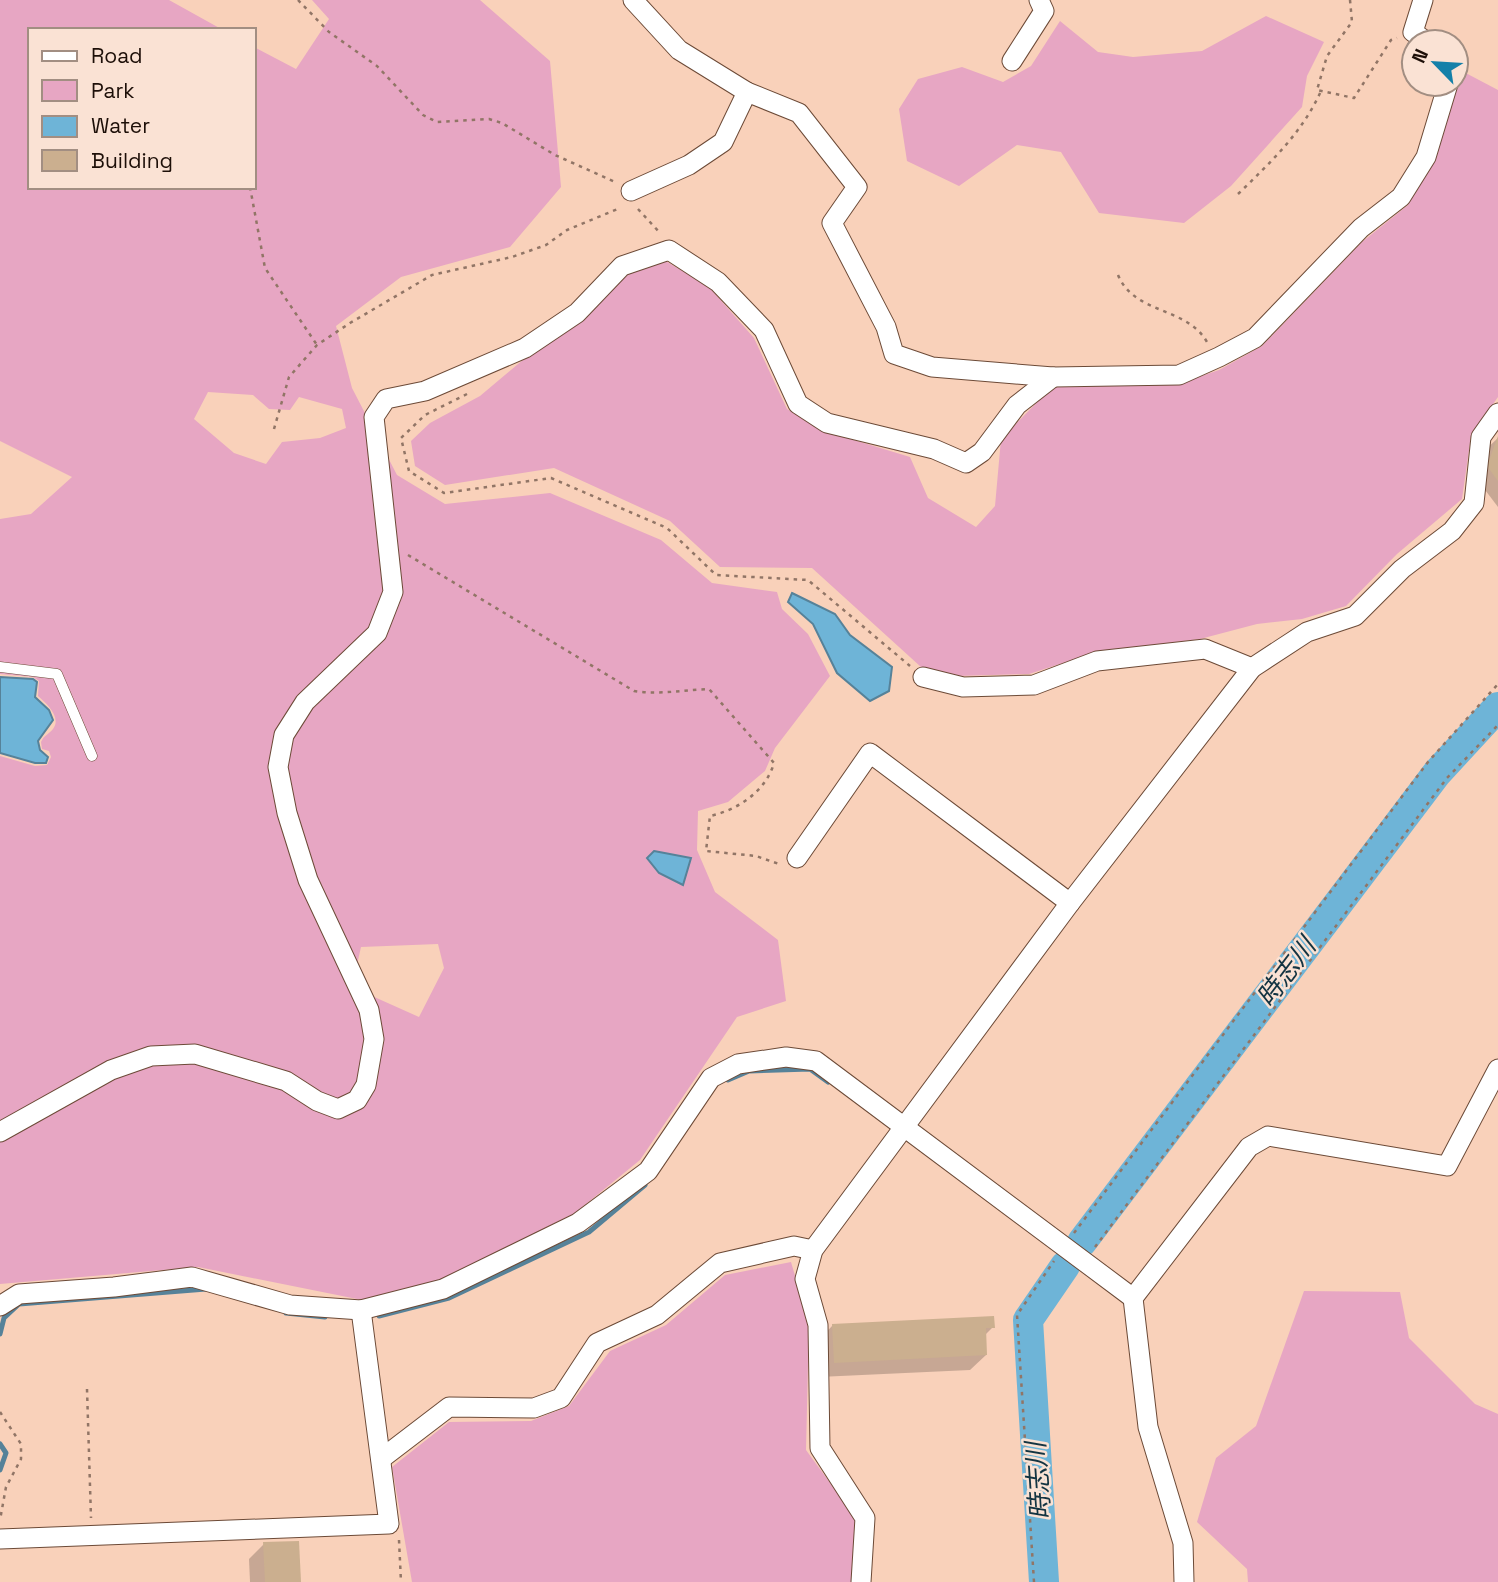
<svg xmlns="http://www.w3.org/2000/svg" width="1498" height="1582" font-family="'Space Grotesk','Noto Sans JP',sans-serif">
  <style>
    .green { fill: #e7a6c3; fill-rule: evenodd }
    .water { fill: #6eb4d7; stroke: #568299; stroke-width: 2 }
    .shadow { fill: #0003 }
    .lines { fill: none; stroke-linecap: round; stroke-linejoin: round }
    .stream { stroke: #568299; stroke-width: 5 }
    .river { stroke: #6eb4d7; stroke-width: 30 }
    .building { fill: #cbaf8f }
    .lane-casing { stroke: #6c4a37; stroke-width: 11 }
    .street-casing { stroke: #6c4a37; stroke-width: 21 }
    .path { stroke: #917566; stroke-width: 2.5; stroke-dasharray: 3.5 5; stroke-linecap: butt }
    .lane { stroke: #fff; stroke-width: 10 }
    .street { stroke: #fff; stroke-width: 19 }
    .labels { text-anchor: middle; stroke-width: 5; stroke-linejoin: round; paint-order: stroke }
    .water-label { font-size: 26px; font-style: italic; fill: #133442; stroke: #fae2d4 }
  </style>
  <rect width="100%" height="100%" fill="#f9d1ba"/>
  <g class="green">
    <path d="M0 0H169L223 30H30V187H254V47L296 69 329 19 312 0H480L550 61 561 187 510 247 401 277 336 326 352 388 397 475 445 504 550 493 661 540 712 583 777 592 782 609 808 634 830 676 775 748 765 771 728 802 698 811 697 850 715 892 778 940 786 1001 737 1017 640 1160 575 1213 441 1280 362 1300 198 1267 0 1284V756L35 766 47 765 51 757 49 751 42 749 41 742C44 735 48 735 53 729 62 717 46 703 38 696L39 681 33 677 0 674V519L31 514 72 477 0 441ZM208 392 253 395 269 409 290 410 299 397 342 409 346 428 320 438 282 442 266 464 234 453 194 419ZM438 944 444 968 419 1017 352 987 361 947Z"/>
    <path d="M1266 16 1324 42 1307 76 1302 107 1231 186 1184 223 1099 213 1061 152 1017 145 959 186 907 161 899 109 918 79 962 67 1003 82 1031 66 1060 21 1098 52 1133 57 1202 51Z"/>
    <path d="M1460 70 1498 90V397L1471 436 1462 499 1397 554 1346 606 1302 619 1257 624 1200 639 1097 652 1029 674 956 676 921 667 812 568 720 567 670 521 554 468 445 485 415 466 411 441 430 423 480 396 626 273 664 260 709 287 754 338 787 409 821 430 910 457 928 498 976 527 995 506 1001 439 1054 385 1181 383 1219 370 1262 346 1362 242 1408 205 1434 161Z"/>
    <path d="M791 1262 809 1323 806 1450 858 1521 854 1582H412L392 1467 449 1422 531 1421 569 1406 610 1351 666 1325 725 1275Z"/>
    <path d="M1304 1291 1400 1292 1409 1338 1475 1404 1498 1414V1582H1248L1247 1569 1197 1522 1216 1458 1256 1426Z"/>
  </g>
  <g class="water">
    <path d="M792 593 835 614 850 635 892 667 889 691 870 701 837 673 813 624 788 602Z"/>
    <path d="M0 677 33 679 37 682 35 697 49 710 53 720 38 741 40 750 48 757 46 763H35L0 753Z"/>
    <path d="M654 851 691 858 683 885 659 873 647 858Z"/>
  </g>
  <g class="shadow">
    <path d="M1498 438V507L1476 478 1484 451Z"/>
    <path d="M833 1325 993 1327 985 1335 986 1355 970 1370 819 1377 818 1341Z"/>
    <path d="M264 1544 299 1582H250L249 1559Z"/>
  </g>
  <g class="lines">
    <g class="stream">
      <path d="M728 1080 749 1071 810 1069 828 1082"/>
      <path d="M286 1313 325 1317"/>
      <path d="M379 1316 449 1298 589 1232 645 1185"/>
      <path d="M0 1334 4 1318 19 1304 206 1289"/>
      <path d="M0 1444 6 1453 0 1470"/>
    </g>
    <g class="river">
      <path d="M1082 1242 1437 773 1498 707"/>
      <path d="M1044 1582 1028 1320 1065 1266"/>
    </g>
  </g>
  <g class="building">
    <path d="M1498 436V481L1487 466Z"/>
    <path d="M994 1316 995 1328H986L987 1355 834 1363 832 1324Z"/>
    <path d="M299 1541 301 1582H265L263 1542Z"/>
  </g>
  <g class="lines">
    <g class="lane-casing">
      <path id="lane" d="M0 667 57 674 92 756"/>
    </g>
    <g class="street-casing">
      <g id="street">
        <path d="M633 0 679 50 747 92 799 113 857 187 832 223 886 327 894 354 932 367 1053 377 1179 375 1219 357 1255 338 1361 228 1401 197 1426 157 1448 84"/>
        <path d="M1423 0 1413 32 1427 42"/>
        <path d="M1012 61 1044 11 1039 0"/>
        <path d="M631 191 689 165 723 142 747 92"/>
        <path d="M923 677 963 687 1034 685 1097 661 1205 649 1252 668"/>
        <path d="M797 858 870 753 1070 903"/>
        <path d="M0 1132 111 1070 151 1056 195 1054 286 1081 317 1101 338 1109 357 1100 366 1085 374 1039 369 1010 308 880 287 813 278 767 284 735 305 702 377 633 393 592 374 417 386 399 425 391 525 348 577 313 622 266 669 250 718 282 764 330 798 404 827 423 934 449 966 463 982 452 1017 405 1053 377"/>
        <path d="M0 1306 19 1294 114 1287 192 1277 290 1305 361 1310 443 1289 578 1223 648 1171 711 1078 738 1064 786 1057 816 1061 1133 1298"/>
        <path d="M381 1459 449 1407 534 1408 561 1398 597 1343 657 1315 720 1263 794 1246 813 1250"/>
        <path d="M0 1539 389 1524 361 1310"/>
        <path d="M861 1582 865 1518 820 1448 818 1325 805 1279 813 1250 1070 903 1252 668 1307 632 1355 616 1402 569 1452 531 1474 503 1481 437 1498 413"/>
        <path d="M1184 1582 1183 1543 1148 1427 1133 1298 1249 1147 1268 1136 1447 1166 1498 1069"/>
      </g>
    </g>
    <g class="path">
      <path d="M298 0 329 32 377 66 423 115 437 122 489 119 502 123 555 155 615 182"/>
      <path d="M1350 0 1352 22 1327 56 1317 90 1354 98 1391 40 1397 38"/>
      <path d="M250 187 265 268 317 345"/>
      <path d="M1238 194C1271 162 1302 133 1321 91"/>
      <path d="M638 209 661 234"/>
      <path d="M1118 275C1135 315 1186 306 1207 342"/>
      <path d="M467 394 425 415 401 438 409 471 444 493 551 478 667 528 716 575 808 580 910 666"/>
      <path d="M274 429 289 377 317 345 350 323 432 275 512 257 546 245 567 230 620 208"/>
      <path d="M408 555 634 691C659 695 683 690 709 689L774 763C766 791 738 810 710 816L706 851 756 856 782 865"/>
      <path d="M1074 1233 1428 762 1498 684"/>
      <path d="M1095 1247 1447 778 1498 725"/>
      <path d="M87 1389 91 1518"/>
      <path d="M0 1412 21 1444V1459L6 1487 0 1520"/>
      <path d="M399 1540 401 1582"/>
      <path d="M1034 1582 1017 1315 1054 1261"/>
    </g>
    <use href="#lane" class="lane"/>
    <use href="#street" class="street"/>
  </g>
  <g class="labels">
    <g class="water-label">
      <text transform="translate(1286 972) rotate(-53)" y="9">時志川</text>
      <text transform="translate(1038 1481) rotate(-94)" y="9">時志川</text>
    </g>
  </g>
  <rect x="28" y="28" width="228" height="161" fill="#fae2d4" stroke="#a28e82" stroke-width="2"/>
  <rect x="42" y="51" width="35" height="10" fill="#ffffff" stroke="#a28e82" stroke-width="2"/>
  <text x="91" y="63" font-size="21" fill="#1d0f08">Road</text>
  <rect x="42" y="80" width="35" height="21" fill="#e7a6c3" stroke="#a28e82" stroke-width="2"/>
  <text x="91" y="98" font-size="21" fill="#1d0f08">Park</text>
  <rect x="42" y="116" width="35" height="21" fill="#6eb4d7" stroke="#a28e82" stroke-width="2"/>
  <text x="91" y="133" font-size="21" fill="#1d0f08">Water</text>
  <rect x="42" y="150" width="35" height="21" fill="#cbaf8f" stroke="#a28e82" stroke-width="2"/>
  <text x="91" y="168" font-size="21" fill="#1d0f08">Building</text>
  <g transform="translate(1435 63) rotate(295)"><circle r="33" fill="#fae2d4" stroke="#a28e82" stroke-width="2"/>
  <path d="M0-5L12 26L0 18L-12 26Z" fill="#1480a9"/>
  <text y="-10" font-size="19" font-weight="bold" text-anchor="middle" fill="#1d0f08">N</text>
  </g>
</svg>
